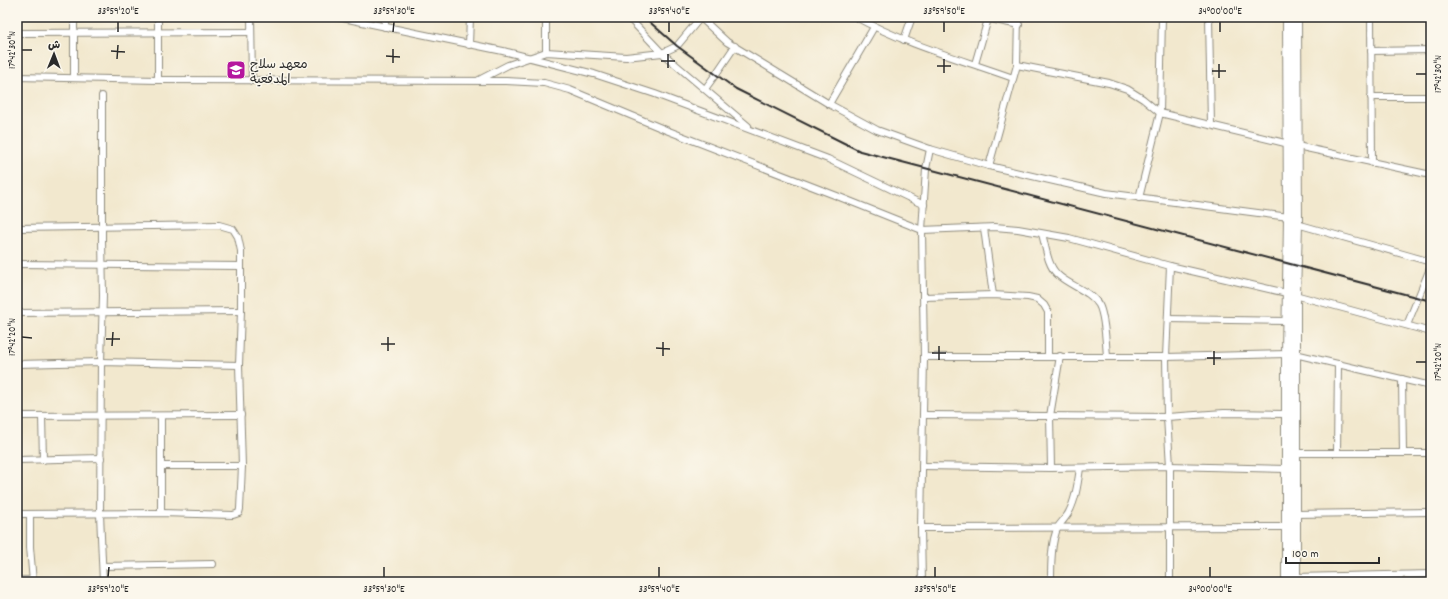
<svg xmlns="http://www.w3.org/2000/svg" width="1448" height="599" font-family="Dekko,'Playpen Sans Arabic',sans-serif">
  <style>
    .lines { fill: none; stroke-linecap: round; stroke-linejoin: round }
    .street-casing { stroke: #8e8a7c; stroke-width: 8 }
    .primary-casing { stroke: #8e8a7c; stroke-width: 12 }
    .street { stroke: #fff; stroke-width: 6 }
    .primary { stroke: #fff; stroke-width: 10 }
    .rail { stroke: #2b2b2b; stroke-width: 2 }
    .ticks { fill: none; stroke: #2b2b2b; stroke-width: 1.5 }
    .labels { text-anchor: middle; stroke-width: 3; stroke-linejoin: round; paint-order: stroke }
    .poi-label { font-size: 13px; fill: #2b2b2b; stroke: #fbf7ec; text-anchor: start }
    .neatline { fill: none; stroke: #2b2b2b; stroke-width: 1.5 }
    .ticks-label { font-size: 10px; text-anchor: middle; fill: #2b2b2b }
  </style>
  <rect width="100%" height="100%" fill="#fbf7ec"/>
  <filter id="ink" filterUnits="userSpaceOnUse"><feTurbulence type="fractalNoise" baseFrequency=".025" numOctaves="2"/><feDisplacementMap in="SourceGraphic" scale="8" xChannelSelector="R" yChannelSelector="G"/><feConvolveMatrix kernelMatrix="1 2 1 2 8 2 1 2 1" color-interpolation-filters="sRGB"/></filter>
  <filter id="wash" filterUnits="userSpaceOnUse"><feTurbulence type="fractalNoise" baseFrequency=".012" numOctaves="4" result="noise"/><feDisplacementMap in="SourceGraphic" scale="16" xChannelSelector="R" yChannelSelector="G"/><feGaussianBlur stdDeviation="0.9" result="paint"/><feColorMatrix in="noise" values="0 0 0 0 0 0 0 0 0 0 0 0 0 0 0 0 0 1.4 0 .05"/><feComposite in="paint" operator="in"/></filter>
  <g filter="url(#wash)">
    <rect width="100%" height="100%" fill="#f2e8ce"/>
  </g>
  <g filter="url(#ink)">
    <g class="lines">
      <g class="street-casing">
        <g id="street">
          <path d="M251 17 252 81"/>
          <path d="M338 17 503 51 594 74 655 94 828 159 924 205"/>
          <path d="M385 17V27"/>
          <path d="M546 17V52"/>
          <path d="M628 17 662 53 748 126"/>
          <path d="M700 17 727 42 829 104 877 130 930 149 989 166 1106 193 1289 217"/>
          <path d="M856 17C905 44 960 59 1013 78"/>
          <path d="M981 17 1019 25"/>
          <path d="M1209 17 1211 125"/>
          <path d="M1371 17 1372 163"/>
          <path d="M17 33 251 32"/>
          <path d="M904 40 912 17"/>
          <path d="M469 45 470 17"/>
          <path d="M1371 51 1431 50"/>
          <path d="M975 64 988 19"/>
          <path d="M1017 65 1109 83 1127 89 1143 99 1160 113 1289 144"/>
          <path d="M17 77 158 80 506 81 544 83 570 90 666 130 837 196 922 230 995 227 1018 229 1069 238 1170 266 1295 295 1431 332"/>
          <path d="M74 77V17"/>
          <path d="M158 80V17"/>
          <path d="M479 80 508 65 546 52 626 57 662 53 677 46 701 17"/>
          <path d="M705 89 716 74 735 46"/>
          <path d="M102 96V239L103 296 101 362 100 514 103 582"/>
          <path d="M1371 97H1431"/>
          <path d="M829 104 874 27"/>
          <path d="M1297 146 1431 175"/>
          <path d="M989 166 1017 65 1018 17"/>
          <path d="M1139 198 1160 113 1162 17"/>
          <path d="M1297 224 1431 262"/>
          <path d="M17 228 219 225 233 229 238 237 241 251V311L239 365 242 466 240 509 239 513 233 515 161 513 17 514"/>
          <path d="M984 228 993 295"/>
          <path d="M1042 234C1046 247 1047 264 1057 274 1069 286 1090 290 1099 305 1105 316 1106 344 1107 357"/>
          <path d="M17 264 241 266"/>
          <path d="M923 297 993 295 1028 297 1037 299 1044 305 1048 312V356"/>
          <path d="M17 313 241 311"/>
          <path d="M1168 319 1287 321"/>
          <path d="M1407 325 1431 266"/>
          <path d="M924 357H1166L1287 354H1295L1431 386"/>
          <path d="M17 364 101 362 239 365"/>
          <path d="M1402 379 1403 453"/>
          <path d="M923 415 1167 417 1166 357 1170 266"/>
          <path d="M17 416 241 415"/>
          <path d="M42 416 43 460"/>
          <path d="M1295 453H1431"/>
          <path d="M1337 453 1338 364"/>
          <path d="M17 460 101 458"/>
          <path d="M162 466H242"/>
          <path d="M922 466 1051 468 1170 466 1286 469"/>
          <path d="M1051 468 1050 416 1060 356"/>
          <path d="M161 513V416"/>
          <path d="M30 514V547L33 582"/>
          <path d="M1295 514 1431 512"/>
          <path d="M921 528 1287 527"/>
          <path d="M103 566 213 564"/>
          <path d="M1295 577 1431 574"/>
          <path d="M17 580H33"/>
          <path d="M922 582 921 528 924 357 922 230 926 169 930 149"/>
          <path d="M1051 582C1051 566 1051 541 1058 527 1061 522 1066 518 1069 512 1076 499 1078 482 1080 468"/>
          <path d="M1170 582V466L1167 417 1224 413 1287 414"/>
        </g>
      </g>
      <g class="primary-casing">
        <g id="primary">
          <path d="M1287 582V354L1289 217 1288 17"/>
          <path d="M1295 582V295L1297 224 1296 17"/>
        </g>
      </g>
      <use href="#street" class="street"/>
      <use href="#primary" class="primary"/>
      <path class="rail" d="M644 17 677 46 736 89 860 151 1431 301"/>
    </g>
  </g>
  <path class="ticks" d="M118 32V22M393 32 394 22M669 32V22M944 32V22M1220 32V22M22 50H32M111 51 125 52M386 56 400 57M117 59 118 45M661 61H675M393 63V49M937 66H951M668 68V54M1212 71H1226M944 73V59M1416 74H1426M1219 78V64M22 337 32 338M106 339H120M381 344H395M112 346 113 332M656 348 670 349M388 351V337M932 353H946M663 356V342M1207 358H1221M939 360V346M1416 362H1426M1214 365V351M108 577 109 567M384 577V567M659 577V567M935 577V567M1210 577V567"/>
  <defs>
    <g id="university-square" transform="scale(1)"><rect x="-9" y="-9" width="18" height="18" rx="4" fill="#b5179e" stroke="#fbf7ec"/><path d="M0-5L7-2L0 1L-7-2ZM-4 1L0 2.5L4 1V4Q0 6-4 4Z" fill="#fff"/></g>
  </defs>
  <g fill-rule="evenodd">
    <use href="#university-square" x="236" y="70"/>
  </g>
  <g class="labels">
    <g class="poi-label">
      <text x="250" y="68">معهد سلاح<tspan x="250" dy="15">المدفعية</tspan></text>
    </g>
  </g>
  <rect width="1448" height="599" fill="none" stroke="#fbf7ec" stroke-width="44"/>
  <g transform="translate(54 54) rotate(1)" stroke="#fbf7ec" stroke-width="3" paint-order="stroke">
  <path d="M0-3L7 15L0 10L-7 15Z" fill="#2b2b2b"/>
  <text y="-6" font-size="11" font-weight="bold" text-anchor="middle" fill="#2b2b2b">ش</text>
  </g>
  <path d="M1286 557v6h93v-6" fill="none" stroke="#2b2b2b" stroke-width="2"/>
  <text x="1292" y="557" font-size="12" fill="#2b2b2b" stroke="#fbf7ec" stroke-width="3" paint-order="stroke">100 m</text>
  <rect x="22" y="22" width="1404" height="555" class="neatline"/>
  <g class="ticks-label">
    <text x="118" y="14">33°59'20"E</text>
    <text x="394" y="14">33°59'30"E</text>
    <text x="669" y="14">33°59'40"E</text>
    <text x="944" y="14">33°59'50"E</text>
    <text x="1220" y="14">34°00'00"E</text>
    <text transform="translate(11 50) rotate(-90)" y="4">17°42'30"N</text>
    <text transform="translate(1437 74) rotate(-90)" y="4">17°42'30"N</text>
    <text transform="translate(11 337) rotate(-90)" y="4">17°42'20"N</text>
    <text transform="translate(1437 362) rotate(-90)" y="4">17°42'20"N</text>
    <text x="108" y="592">33°59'20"E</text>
    <text x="384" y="592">33°59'30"E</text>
    <text x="659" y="592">33°59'40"E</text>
    <text x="935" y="592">33°59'50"E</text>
    <text x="1210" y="592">34°00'00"E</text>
  </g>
</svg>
